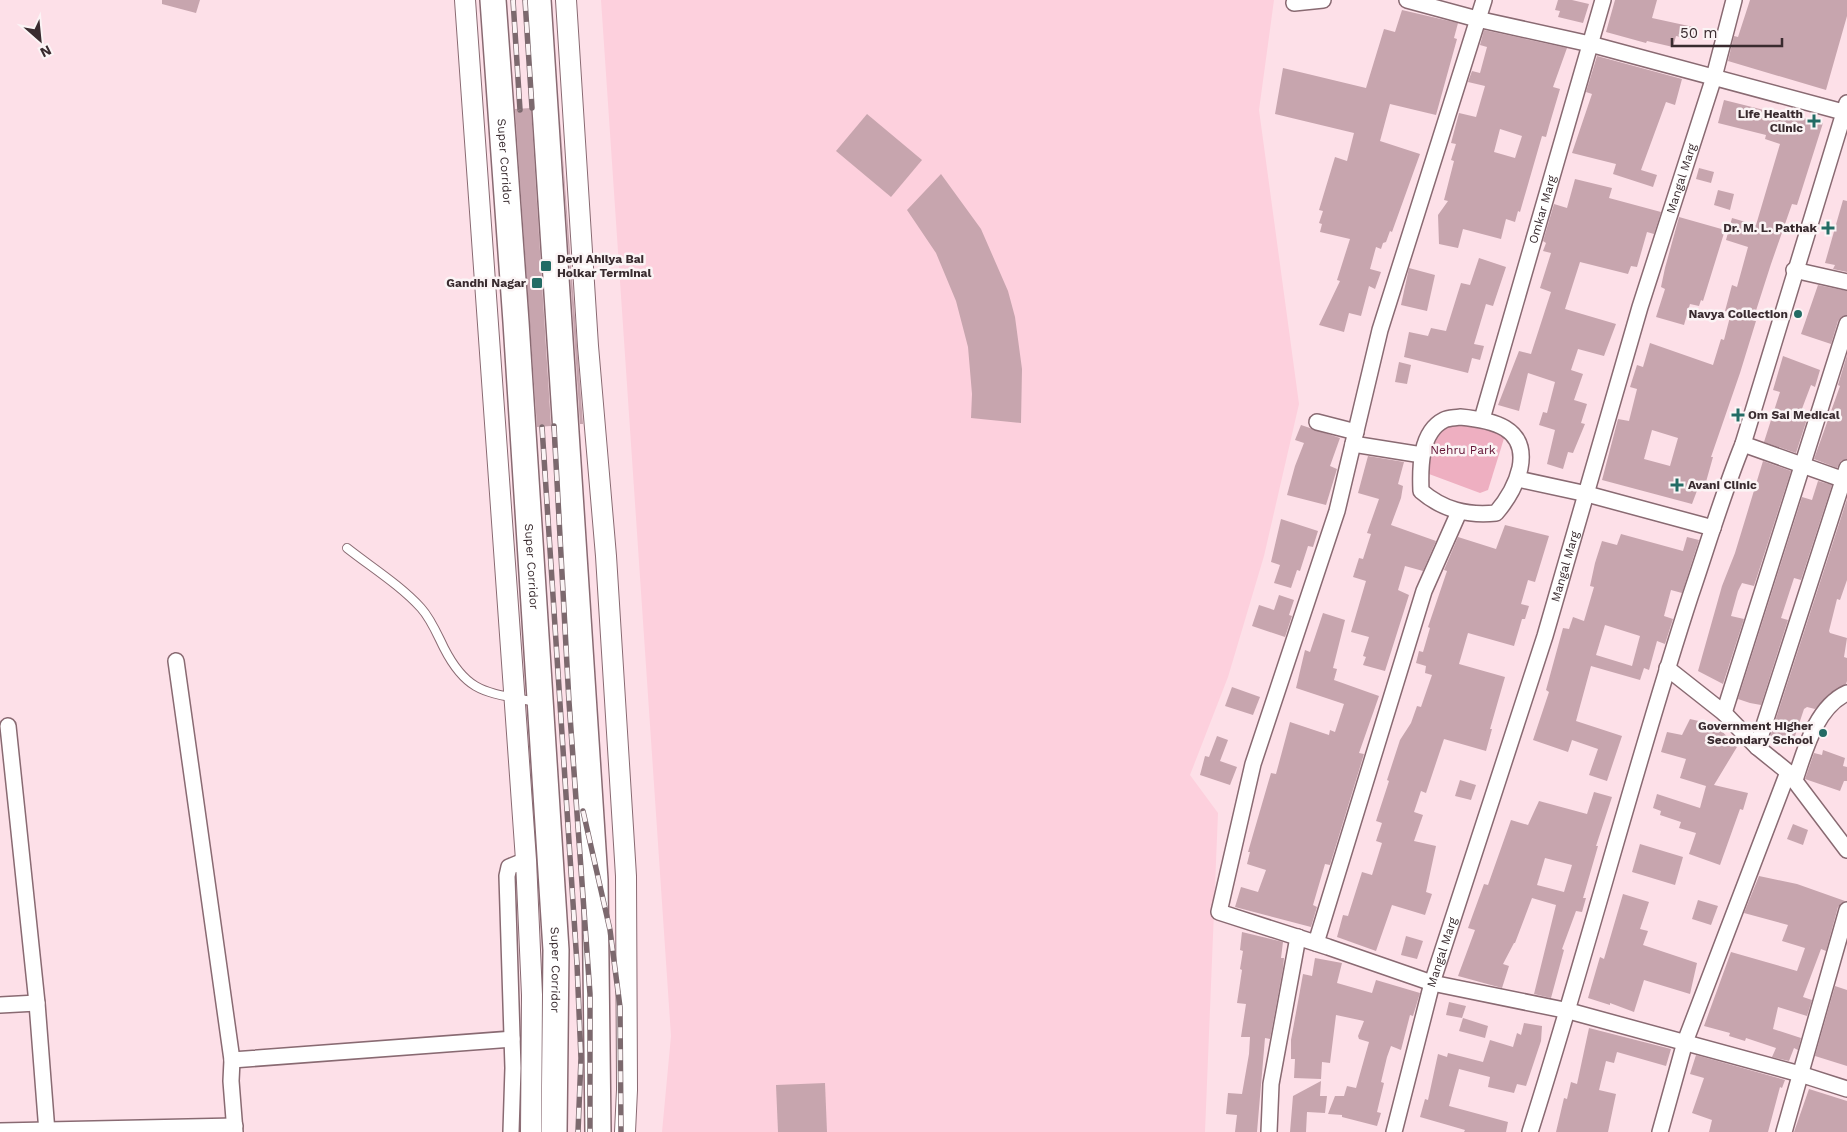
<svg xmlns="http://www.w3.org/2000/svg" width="1847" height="1132" font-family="'Work Sans',sans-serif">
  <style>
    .built { fill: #fdd0dd }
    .green { fill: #eeafc1 }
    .building { fill: #c7a5ae; fill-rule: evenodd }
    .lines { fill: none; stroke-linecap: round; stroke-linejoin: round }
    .service-casing { stroke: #896a72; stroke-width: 10 }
    .minor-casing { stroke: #896a72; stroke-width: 18 }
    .tertiary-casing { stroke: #896a72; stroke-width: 22 }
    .primary-casing { stroke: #896a72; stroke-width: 28 }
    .service { stroke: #fff; stroke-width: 8 }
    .minor { stroke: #fff; stroke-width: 15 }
    .tertiary { stroke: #fff; stroke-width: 20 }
    .primary { stroke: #fff; stroke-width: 25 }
    .rail-casing { stroke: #7c696e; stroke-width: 5.5 }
    .rail { stroke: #fbf4f5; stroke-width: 4; stroke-dasharray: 11; stroke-linecap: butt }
    .poi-dot { fill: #236c65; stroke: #fbf4f5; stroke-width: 2 }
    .labels { text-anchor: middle; stroke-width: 5; stroke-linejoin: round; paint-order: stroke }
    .poi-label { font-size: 12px; font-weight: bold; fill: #392b2f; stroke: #fbf4f5; text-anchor: end }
    .street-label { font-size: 12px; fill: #392b2f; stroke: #fbf4f5 }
    .park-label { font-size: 12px; fill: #631536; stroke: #fbf4f5 }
  </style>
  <rect width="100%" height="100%" fill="#fde0e8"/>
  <path class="built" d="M601 0H1274L1259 110 1299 404 1264 556 1228 677 1190 775 1218 813 1205 1132H662L671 1036Z"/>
  <path class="green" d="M1444 412 1501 423 1506 432 1488 490 1480 493 1429 474 1421 461 1437 414Z"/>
  <g class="building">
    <path d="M162 0H200L196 13 162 4Z"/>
    <path d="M1558 0H1572L1589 4 1583 23 1558 17 1560 11 1555 10Z"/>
    <path d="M1615 0H1657L1652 18 1698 28 1695 40 1676 36 1673 47 1647 41 1646 43 1606 32Z"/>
    <path d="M1750 0H1847V16L1826 90 1728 61 1734 36 1738 37Z"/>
    <path d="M1402 10 1458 23 1454 38 1457 39 1436 115 1390 104 1380 141 1420 154 1392 232 1390 231 1386 242 1383 243 1381 249 1376 247 1370 269 1381 272 1375 289 1369 286 1361 316 1349 313 1344 332 1319 325 1340 281 1337 280 1350 239 1320 232 1322 224 1319 223 1323 211 1319 210 1335 157 1347 161 1354 133 1275 114 1283 68 1366 88 1384 29 1395 32Z"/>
    <path d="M1484 30 1567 48 1553 87 1560 89 1549 126 1546 137 1542 136 1520 212 1518 211 1515 222 1506 219 1501 239 1463 229 1458 248 1439 244 1438 215 1448 201 1444 200 1454 161 1451 160 1456 144 1451 143 1459 113 1476 117 1485 86 1468 82 1472 71 1480 73 1487 47 1480 45ZM1500 129 1522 136 1515 158 1494 152Z"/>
    <path d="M1597 56 1682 79 1675 105 1666 102 1641 170 1657 175 1653 187 1613 174 1616 164 1572 153 1592 94 1586 92Z"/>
    <path d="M1724 100 1772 112 1773 110 1823 123 1797 205 1792 204 1771 264 1753 320 1756 321 1740 373 1711 457H1713L1704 489 1698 488 1692 504 1602 480 1618 419 1629 421 1637 389 1630 387 1637 365 1643 367 1650 343 1713 365 1721 339 1724 340 1731 313 1725 311 1732 285 1737 287 1748 247 1726 240 1732 218 1756 225 1780 144 1765 139 1766 135 1718 123ZM1652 430 1678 438 1670 466 1644 459Z"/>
    <path d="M559 106 583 424H580Z"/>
    <path d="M531 108 551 426 537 427 515 109Z"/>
    <path d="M867 114 922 160 891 197 836 151Z"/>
    <path d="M1699 168 1714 172 1711 183 1696 179Z"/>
    <path d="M941 174 981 229 1008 291 1015 317 1022 369 1021 423 971 418 972 394 968 347 956 301 936 253 907 210Z"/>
    <path d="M1575 179 1612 188 1609 198 1661 212 1654 234 1647 232 1637 267 1631 266 1628 274 1580 262 1565 309 1616 324 1604 356 1578 349 1571 370 1583 374 1574 400 1587 404 1581 423 1585 424 1573 453 1568 452 1563 469 1547 464 1555 430 1539 425 1543 412 1547 413 1555 382 1528 373 1519 411 1498 405 1519 351 1531 354 1551 292 1540 288 1551 253 1543 251 1546 243 1543 241 1554 204 1567 208Z"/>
    <path d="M1718 190 1734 194 1730 210 1714 205Z"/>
    <path d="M1843 200 1847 201V272L1833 269 1835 265 1825 263Z"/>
    <path d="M1679 217 1725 230 1703 301 1701 300 1699 306 1690 304 1684 325 1656 317 1665 289 1661 287 1665 268Z"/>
    <path d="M1479 258 1506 267 1493 306 1486 304 1474 344 1484 346 1480 360 1472 358 1468 373 1404 357 1409 332 1428 336 1431 328 1446 331 1461 283 1470 285Z"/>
    <path d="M1409 268 1435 275 1427 311 1401 305Z"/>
    <path d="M1818 285 1847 291V315L1838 321 1831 344 1801 334Z"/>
    <path d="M1847 355V459L1841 461 1837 468 1814 459 1840 386 1838 385Z"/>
    <path d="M1783 356 1820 370 1815 387 1811 385 1800 414 1808 416 1796 453 1764 442 1780 392 1773 390Z"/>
    <path d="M1399 362 1411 365 1407 384 1395 382Z"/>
    <path d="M1301 425 1340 438 1330 466 1337 469 1326 505 1287 495 1295 466 1304 443 1295 440Z"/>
    <path d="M1368 456 1404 462 1398 484 1403 486 1401 498 1391 525 1436 541 1423 571 1405 566 1398 590 1409 595 1385 671 1363 665 1366 657 1363 656 1369 637 1351 632 1366 581 1353 577 1359 558 1363 559 1371 534 1367 533 1379 499 1358 493Z"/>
    <path d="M1763 461 1791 471 1754 586 1742 583 1738 591 1731 616 1744 619 1723 684 1698 671 1722 586 1735 553Z"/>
    <path d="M1818 481 1832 485 1801 580 1794 578 1781 618 1788 620 1761 705 1750 703 1738 699 1802 497 1812 500Z"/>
    <path d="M1847 499V580L1840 600 1837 599 1829 631 1830 633 1847 638 1844 657 1847 658V681L1846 684 1830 693 1815 709 1807 707 1804 709 1792 745 1770 737Z"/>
    <path d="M1281 519 1318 531 1313 547 1308 546 1300 571 1297 570 1291 588 1274 583 1280 565 1271 562Z"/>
    <path d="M1505 525 1549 536 1535 582 1528 580 1521 604 1529 606 1525 619H1522L1514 646 1468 633 1459 664 1505 677 1490 729H1492L1486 751 1444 739 1426 793 1421 791 1414 812 1423 815 1414 841 1436 846 1426 892 1432 894 1425 915 1392 905 1376 951 1337 937 1343 915 1348 916 1362 872 1372 875 1382 843 1376 841 1382 823 1376 821 1389 781 1387 780 1400 740 1411 723 1417 706 1421 707 1432 675 1425 673 1426 666 1416 663 1419 651 1423 652 1430 628 1428 627 1447 571 1444 570 1458 537 1496 549Z"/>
    <path d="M1621 534 1683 551 1687 537 1699 540 1682 593 1671 590 1664 616 1673 619 1665 644 1657 641 1649 670 1644 668 1640 680 1591 666 1576 721 1622 736 1607 781 1589 775 1598 749 1572 740 1568 752 1533 740 1549 692 1546 690 1563 628 1569 629 1573 617 1584 621 1594 587 1590 586 1595 563 1602 541 1617 545ZM1605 625 1640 636 1632 666 1596 655Z"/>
    <path d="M1279 595 1294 600 1289 615 1292 616 1285 637 1252 626 1259 605 1274 610Z"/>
    <path d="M1323 613 1345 620 1333 668 1337 669 1334 680 1379 696 1359 753 1364 754 1330 865 1325 864 1313 905 1317 907 1311 927 1235 907 1241 887 1258 892 1266 870 1247 864 1250 852H1248L1271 773 1276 774 1290 722 1329 735 1330 730 1335 732 1344 704 1296 688 1305 650 1310 652Z"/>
    <path d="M1232 687 1260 697 1253 715 1225 706Z"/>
    <path d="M1690 719 1716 725 1737 747 1714 785 1748 793 1743 810 1740 809 1720 865 1689 854 1696 833 1679 828 1681 822 1660 815 1661 811 1653 808 1657 794 1700 808 1706 786 1680 778 1686 759 1661 752 1667 732 1682 735Z"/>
    <path d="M1217 736 1228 740 1220 761 1237 767 1230 785 1200 775 1205 756 1209 757Z"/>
    <path d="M1823 750 1845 758 1843 766 1847 767V781H1844L1840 791 1805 779 1814 753 1822 755Z"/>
    <path d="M1460 780 1476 785 1471 800 1455 796Z"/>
    <path d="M1594 792 1612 797 1596 846H1598L1583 898H1586L1582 912 1576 911 1562 949 1564 950 1551 998 1534 994 1556 905 1532 898 1515 943H1514L1503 964 1509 966 1502 988 1458 976 1475 930 1468 928 1484 884 1488 885 1511 820 1528 825 1539 801 1587 814ZM1545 858 1572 865 1564 892 1537 885Z"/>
    <path d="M1793 824 1808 830 1803 845 1787 839Z"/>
    <path d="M1640 844 1683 857 1675 885 1632 872Z"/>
    <path d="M1759 876 1797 884 1845 901 1838 907 1826 951 1821 949 1803 997 1812 1000 1807 1016 1778 1007 1773 1029 1801 1038 1798 1050 1794 1048 1789 1061 1772 1057 1776 1048 1746 1038 1745 1041 1729 1036 1730 1033 1704 1026 1731 952 1797 971 1805 948 1782 941 1788 925 1744 913Z"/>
    <path d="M1623 894 1649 902 1640 929 1648 931 1643 945 1697 963 1690 994 1644 980 1634 1012 1610 1003V1005L1588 998 1600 957 1604 959Z"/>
    <path d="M1698 900 1718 906 1711 925 1692 919Z"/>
    <path d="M1242 932 1283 942 1281 958H1284L1283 968 1270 1039 1265 1038 1257 1132H1235L1237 1115 1226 1114 1228 1093 1242 1094 1249 1054 1250 1037H1241L1246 1004 1237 1003 1242 970 1240 969 1243 951 1240 950Z"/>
    <path d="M1406 936 1423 941 1417 959 1401 955Z"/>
    <path d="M1315 958 1342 963 1337 983 1372 993 1376 980 1420 993 1413 1016 1410 1015 1401 1050 1391 1046 1387 1057 1381 1082 1384 1083 1377 1112 1381 1113 1377 1126 1342 1117V1115L1328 1114 1335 1096H1344L1347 1086 1356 1088 1369 1042 1359 1039 1358 1036 1364 1021 1336 1015 1330 1063 1322 1062 1321 1079 1294 1078 1295 1059H1291V1040L1303 974 1312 976Z"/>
    <path d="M1835 986 1847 990V1066L1815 1056Z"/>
    <path d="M1449 1002 1466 1006 1462 1018 1446 1015Z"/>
    <path d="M1463 1018 1488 1026 1485 1038 1459 1031Z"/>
    <path d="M1524 1023 1542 1026 1541 1041 1526 1086 1517 1084 1514 1093 1488 1087 1490 1077 1459 1069 1449 1106 1508 1122 1506 1132H1464L1465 1130 1420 1117 1425 1099 1428 1100 1438 1054 1447 1057 1448 1053 1483 1062 1490 1040 1513 1047 1517 1033 1521 1035Z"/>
    <path d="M1589 1028 1671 1049 1666 1066 1617 1052 1614 1063 1606 1061 1599 1090 1616 1094 1608 1132H1556L1564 1098 1567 1099 1571 1082 1577 1084Z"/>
    <path d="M1696 1055 1785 1080 1782 1088 1780 1087 1768 1132H1709L1712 1120 1692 1113 1704 1078 1690 1074Z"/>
    <path d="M1321 1081 1320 1096H1327L1325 1113 1307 1112 1306 1132H1290L1293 1096Z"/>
    <path d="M825 1083 827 1132H778L776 1085Z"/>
    <path d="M1809 1089 1847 1101V1132H1794Z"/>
  </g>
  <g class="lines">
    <g class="service-casing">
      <path id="service" d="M347 548C371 567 400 585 421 608 431 619 437 634 444 648 468 695 488 692 536 702"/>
    </g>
    <g class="minor-casing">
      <g id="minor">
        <path d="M1407 0 1477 19 1590 44 1843 112"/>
        <path d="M1484 0 1380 330 1337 511 1253 764 1219 912 1328 947 1432 983 1569 1011 1800 1074 1847 1089"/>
        <path d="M1294 3 1323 0"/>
        <path d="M1794 270 1847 282"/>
        <path d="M1460 417C1492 420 1528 427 1520 468 1516 486 1508 499 1496 513 1467 516 1443 510 1421 491 1420 468 1420 432 1444 420 1448 418 1455 418 1460 417Z"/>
        <path id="s1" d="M1482 419 1603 0"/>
        <path d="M1317 422 1356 432"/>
        <path d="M1353 444 1422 455"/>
        <path d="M1743 444 1847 481"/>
        <path d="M1518 479 1587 494 1713 528"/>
        <path d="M176 661 232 1060 231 1081 235 1132"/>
        <path d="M1667 668 1724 713 1757 747 1788 772 1847 850"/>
        <path d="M1724 713 1847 324"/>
        <path d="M8 726 37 1003 47 1132"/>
        <path d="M1757 747 1847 468"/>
        <path d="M1795 780C1805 750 1816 707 1847 693"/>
        <path d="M1316 943 1424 591 1459 512"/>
        <path d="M0 1005 37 1003"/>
        <path d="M232 1060 512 1039"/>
        <path d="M0 1131 235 1126"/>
        <path d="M511 1132 513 1068 507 876 509 867 526 860"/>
        <path d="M1269 1132 1271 1084 1298 937"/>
        <path id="s2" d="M1394 1132 1432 983 1545 636 1640 307 1714 77 1734 0"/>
        <path d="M1530 1132C1587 953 1633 772 1691 594 1708 544 1723 493 1743 444L1847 103"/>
        <path d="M1660 1132 1685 1042 1788 772"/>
        <path d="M1784 1132 1847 910"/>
      </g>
    </g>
    <g class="tertiary-casing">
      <g id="tertiary">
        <path d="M465 0 526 860 532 995 531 1132"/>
        <path d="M566 0 588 346 606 556 626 876 627 1090 625 1132"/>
      </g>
    </g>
    <g class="primary-casing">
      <g id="primary">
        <path id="s3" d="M493 0 516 322 556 950 554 1132"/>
        <path d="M538 0 595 880 598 1132"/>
      </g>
    </g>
    <use href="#service" class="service"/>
    <use href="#minor" class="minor"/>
    <use href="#tertiary" class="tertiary"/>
    <use href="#primary" class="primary"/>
    <g class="rail-casing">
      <g id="rail">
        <path d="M513 0 520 110"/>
        <path d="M525 0 532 108"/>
        <path d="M554 426 569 702 590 994V1132"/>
        <path d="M542 427 577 964 581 1058 578 1132"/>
        <path d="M583 811 610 930 620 1007 621 1132"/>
      </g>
    </g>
    <use href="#rail" class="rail"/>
  </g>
  <g class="poi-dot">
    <path d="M1811.5 113.5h5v5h5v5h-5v5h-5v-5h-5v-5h5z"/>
    <path d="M1825.5 220.5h5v5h5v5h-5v5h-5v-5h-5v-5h5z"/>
    <rect x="540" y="260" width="12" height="12" rx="2.5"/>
    <rect x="531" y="277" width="12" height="12" rx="2.5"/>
    <circle cx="1798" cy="314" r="5"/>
    <path d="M1735.5 407.5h5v5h5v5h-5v5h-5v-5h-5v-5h5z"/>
    <path d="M1674.5 477.5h5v5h5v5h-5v5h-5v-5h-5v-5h5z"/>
    <circle cx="1823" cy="733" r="5"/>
  </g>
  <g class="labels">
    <g class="poi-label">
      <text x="1803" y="118">Life Health<tspan x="1803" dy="14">Clinic</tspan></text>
      <text x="1817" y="232">Dr. M. L. Pathak</text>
      <text x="557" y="263" text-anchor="start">Devi Ahilya Bai<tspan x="557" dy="14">Holkar Terminal</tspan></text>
      <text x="526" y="287">Gandhi Nagar</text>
      <text x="1788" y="318">Navya Collection</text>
      <text x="1748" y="419" text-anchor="start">Om Sai Medical</text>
      <text x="1688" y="489" text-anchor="start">Avani Clinic</text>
      <text x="1813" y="730">Government Higher<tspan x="1813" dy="14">Secondary School</tspan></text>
    </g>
    <g class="street-label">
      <text dy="4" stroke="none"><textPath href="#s3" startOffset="162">Super Corridor</textPath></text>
      <text dy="4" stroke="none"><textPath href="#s2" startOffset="996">Mangal Marg</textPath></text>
      <text dy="4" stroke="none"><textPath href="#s1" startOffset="218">Omkar Marg</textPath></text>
      <text dy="4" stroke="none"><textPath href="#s3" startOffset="568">Super Corridor</textPath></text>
      <text dy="4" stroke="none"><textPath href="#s2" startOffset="591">Mangal Marg</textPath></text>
      <text dy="4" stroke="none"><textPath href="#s2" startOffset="186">Mangal Marg</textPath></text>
      <text dy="4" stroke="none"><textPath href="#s3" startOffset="972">Super Corridor</textPath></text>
    </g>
    <g class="park-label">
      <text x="1463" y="454">Nehru Park</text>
    </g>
  </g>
  <g transform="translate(40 40) rotate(153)" stroke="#fbf4f5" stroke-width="4" paint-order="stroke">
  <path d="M0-4L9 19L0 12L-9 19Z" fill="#392b2f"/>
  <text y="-8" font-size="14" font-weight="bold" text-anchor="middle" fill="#392b2f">N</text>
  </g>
  <path d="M1672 38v8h110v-8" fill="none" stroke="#392b2f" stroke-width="2.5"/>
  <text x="1680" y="38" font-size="15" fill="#392b2f" stroke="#fbf4f5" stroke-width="4" paint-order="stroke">50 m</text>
</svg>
